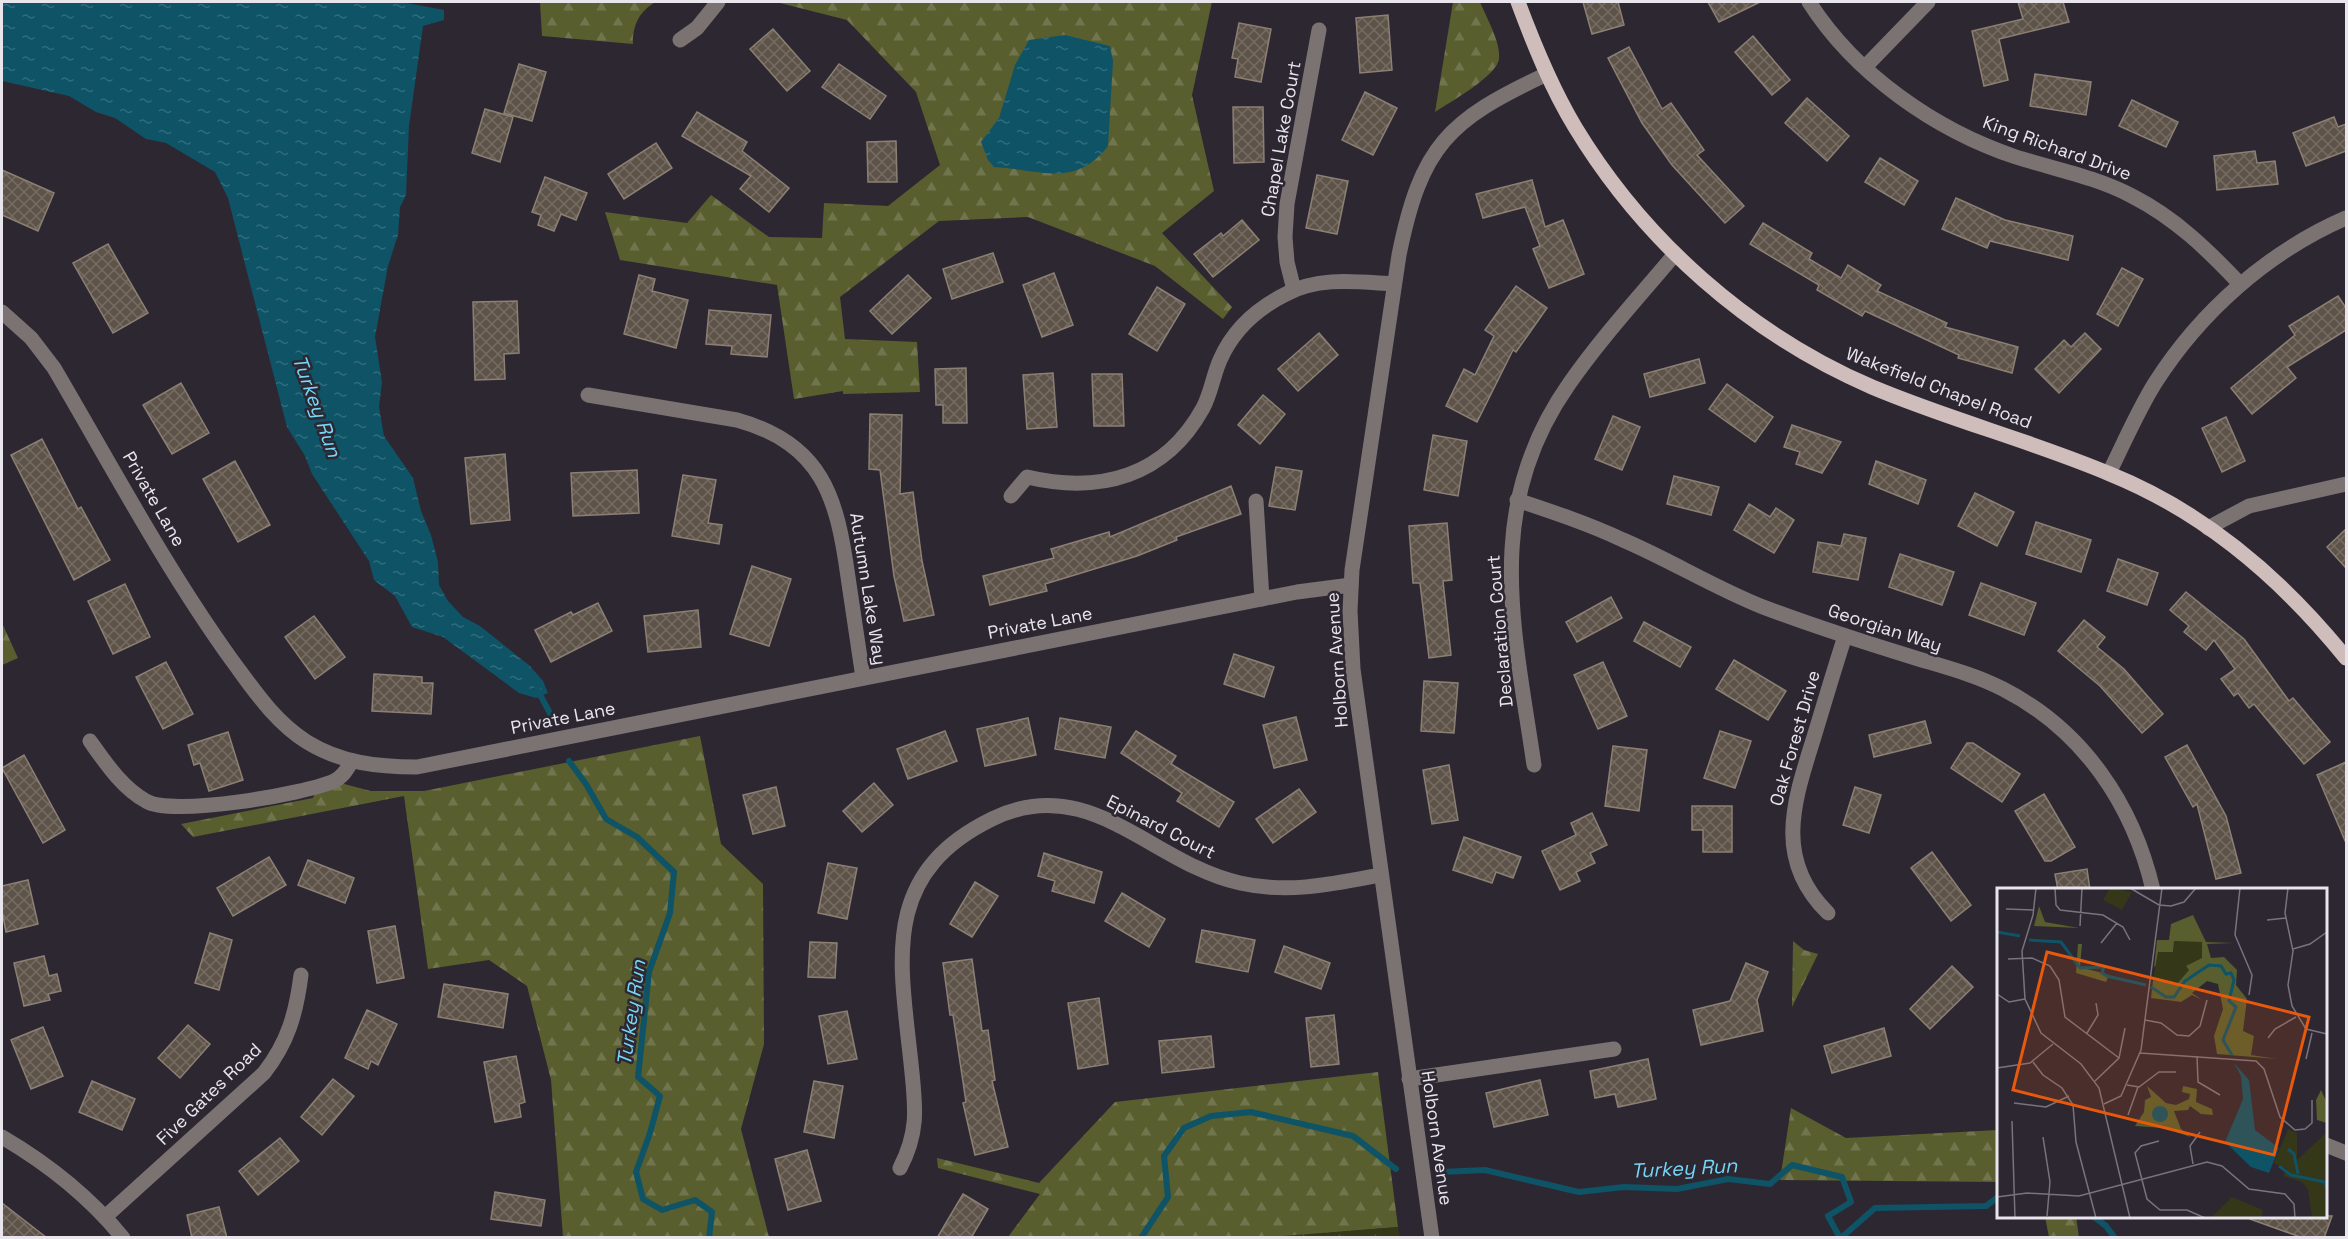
<svg xmlns="http://www.w3.org/2000/svg" width="2348" height="1239" font-family="'Space Grotesk',sans-serif">
  <style>
    .forest { fill: url(#forest-firs) }
    .park { fill: url(#park-tufts) }
    .water { fill: url(#water-ripples) }
    .lines { fill: none; stroke-linecap: round; stroke-linejoin: round }
    .stream { stroke: #0e5366; stroke-width: 6 }
    .building { fill: url(#building-cross-hatch); stroke: #8c8074; stroke-width: 1.5 }
    .minor { stroke: #7b7372; stroke-width: 15 }
    .major { stroke: #cebdbb; stroke-width: 15 }
    .labels { text-anchor: middle; stroke-width: 5; stroke-linejoin: round; paint-order: stroke }
    .street-label { font-size: 18px; fill: #e9e5ed; stroke: #2d2732 }
    .water-label { font-size: 20px; font-style: italic; fill: #77d6f6; stroke: #2d2732 }
    .inset-river { fill: none; stroke: #0e5366; stroke-width: 3 }
    .inset-road { fill: none; stroke: #78737d; stroke-width: 1.5 }
    .view { fill: #e8590c; fill-opacity: 0.15; stroke: #e8590c; stroke-width: 3 }
    .inset-edge { fill: none; stroke: #e9e5ed; stroke-width: 3 }
  </style>
  <defs>
    <pattern id="forest-firs" width="22" height="20" patternUnits="userSpaceOnUse" patternTransform="scale(1.5)"><rect width="22" height="20" fill="#585e2e"/><path d="M5 1l3.5 6h-7zM16 11l3.5 6h-7z" fill="#70754d"/></pattern>
    <pattern id="park-tufts" width="24" height="20" patternUnits="userSpaceOnUse" patternTransform="scale(1.5)"><rect width="24" height="20" fill="#343718"/><path d="M3 7l-1-3M5 7V3M7 7l1-3M15 17l-1-3M17 17v-4M19 17l1-3" fill="none" stroke="#51543a"/></pattern>
    <pattern id="water-ripples" width="26" height="14" patternUnits="userSpaceOnUse" patternTransform="scale(1.5)"><rect width="26" height="14" fill="#0e5366"/><path d="M2 4q2-2 4 0t4 0M15 11q2-2 4 0t4 0" fill="none" stroke="#316c7c"/></pattern>
    <pattern id="building-cross-hatch" width="8" height="8" patternUnits="userSpaceOnUse" patternTransform="scale(1.5)"><rect width="8" height="8" fill="#5e5348"/><path d="M0 0l8 8M0 8l8-8" fill="none" stroke="#756c63"/></pattern>
  </defs>
  <rect width="100%" height="100%" fill="#2d2732"/>
  <g class="forest">
    <path d="M540 2H656C640 10 632 26 633 44L542 36Z"/>
    <path d="M776 2H1212L1192 95 1214 191 1162 233 1232 307 1223 319 1155 266 1028 217 939 221 840 297 845 339 917 342 920 392 843 394V391L794 399 777 285 620 260 605 212 687 223 711 195 769 237 822 238 824 203 888 206 940 165 916 92 847 20Z"/>
    <path d="M1453 2H1480C1486 17 1501 42 1499 59 1497 76 1450 102 1435 112Z"/>
    <path d="M2 623 18 658 2 665Z"/>
    <path d="M700 736 721 844 763 884 764 1044 741 1129 769 1237H563L551 1080 527 986 489 960 428 969 404 796 193 837 181 824 313 798 321 778 371 791H424Z"/>
    <path d="M1793 941 1804 950 1818 954 1792 1007Z"/>
    <path d="M1378 1072 1398 1227 1270 1238 1008 1237 1040 1194 938 1168 937 1158 1039 1183 1115 1102Z"/>
    <path d="M1791 1108 1846 1138 1998 1130V1182L1780 1180Z"/>
    <path d="M2045 1217H2076L2079 1237H2049Z"/>
  </g>
  <path class="park" d="M1398 1227 1400 1237H1270Z"/>
  <g class="water">
    <path d="M2 2H402L444 10V20L423 26 409 126 406 195 400 207 398 235 388 266 375 337 382 382 379 407 384 436 413 478 421 511 431 535 438 562 439 585 448 601 463 617 480 626 530 666 543 681 548 693 536 698 519 693 443 637 412 627 395 596 374 580 369 561 312 474 305 456 287 427 228 198 215 172 166 143 146 139 115 118 96 112 69 96 2 81Z"/>
    <path d="M1065 35 1110 46 1113 61 1108 146C1075 189 1038 169 994 167L988 160 981 142 999 118 1015 65 1029 40Z"/>
  </g>
  <g class="lines">
    <g class="stream">
      <path d="M537 689 552 717"/>
      <path d="M569 761 586 784 606 819 637 837 674 872 670 913 649 972 638 1077 660 1096 650 1133 636 1172 643 1199 662 1210 695 1200 712 1212 709 1238"/>
      <path d="M1442 1172 1485 1170 1579 1192 1624 1187 1677 1189 1728 1179 1770 1184 1792 1165 1842 1177 1851 1202 1828 1216 1840 1238"/>
      <path d="M2093 1216 2106 1226 2115 1238"/>
      <path d="M1141 1238 1168 1197 1164 1156 1184 1128 1211 1116 1251 1112 1353 1136 1396 1169"/>
      <path d="M1841 1238 1875 1208 1986 1206 1998 1197"/>
    </g>
  </g>
  <g class="building">
    <path d="M1583 2H1618L1624 25 1592 34Z"/>
    <path d="M1708 2H1760L1719 22Z"/>
    <path d="M2018 2H2063L2069 22 1999 39 2008 80 1984 86 1972 31 2023 19Z"/>
    <path d="M1388 15 1392 70 1360 73 1356 18Z"/>
    <path d="M1239 23 1271 29 1261 82 1235 77 1238 59 1232 58Z"/>
    <path d="M773 29 810 71 787 91 750 49Z"/>
    <path d="M1753 36 1790 80 1772 95 1735 52Z"/>
    <path d="M1629 47 1662 109 1671 103 1704 150 1697 155 1744 206 1725 223 1672 165 1642 123 1608 58Z"/>
    <path d="M519 64 546 72 532 121 504 113Z"/>
    <path d="M839 64 886 96 870 119 822 87Z"/>
    <path d="M2035 74 2091 82 2086 115 2030 106Z"/>
    <path d="M1365 92 1397 108 1373 155 1342 140Z"/>
    <path d="M1807 98 1849 136 1827 161 1785 123Z"/>
    <path d="M2132 100 2178 122 2166 147 2119 126Z"/>
    <path d="M1233 107H1263L1264 162 1234 163Z"/>
    <path d="M485 109 513 117 500 162 472 153Z"/>
    <path d="M697 112 747 142 742 151 789 188 769 212 740 189 751 176 682 136Z"/>
    <path d="M2334 117 2338 127 2346 124V151L2306 166 2293 133Z"/>
    <path d="M896 141 897 182H868L867 142Z"/>
    <path d="M656 143 672 168 624 199 608 174Z"/>
    <path d="M2255 151 2257 163 2275 161 2278 184 2217 190 2214 156Z"/>
    <path d="M1880 158 1918 181 1904 205 1865 182Z"/>
    <path d="M2 170 54 193 38 231 2 215Z"/>
    <path d="M1317 175 1348 181 1337 234 1306 228Z"/>
    <path d="M545 177 587 193 576 220 561 214 554 231 538 225 541 215 532 212Z"/>
    <path d="M1532 180 1545 227 1563 220 1584 274 1549 288 1533 249 1540 246 1525 207 1483 218 1476 194Z"/>
    <path d="M1956 198 2005 220 2073 236 2068 260 1990 241 1987 248 1942 229Z"/>
    <path d="M1242 220 1259 240 1213 277 1194 254 1221 233 1223 236Z"/>
    <path d="M1763 223 1812 253 1809 259 1841 278 1848 265 1881 285 1877 291 1947 323 1945 327 2018 347 2012 373 1958 358 1959 355 1865 311 1862 316 1817 290 1819 285 1750 244Z"/>
    <path d="M108 244 148 313 113 333 73 263Z"/>
    <path d="M993 253 1003 282 952 299 943 269Z"/>
    <path d="M2122 268 2143 279 2118 326 2097 314Z"/>
    <path d="M1054 273 1073 325 1042 337 1023 285Z"/>
    <path d="M639 275 655 279 652 291 688 300 676 348 624 334Z"/>
    <path d="M908 275 931 298 892 334 870 311Z"/>
    <path d="M1516 286 1547 308 1516 352 1513 350 1477 422 1446 406 1464 369 1475 375 1494 336 1485 330Z"/>
    <path d="M1157 287 1185 304 1157 351 1129 334Z"/>
    <path d="M2338 296 2346 308V330L2287 367 2296 378 2252 414 2231 388 2295 335 2289 326Z"/>
    <path d="M517 301 519 353 504 354 505 379 475 380 473 302Z"/>
    <path d="M709 310 771 315 767 357 731 354 732 346 706 344Z"/>
    <path d="M1319 333 1338 355 1298 391 1278 369Z"/>
    <path d="M2085 333 2101 349 2059 393 2035 369 2064 340 2071 347Z"/>
    <path d="M1699 359 1705 383 1650 397 1644 374Z"/>
    <path d="M966 368 967 423H943V405H936L935 369Z"/>
    <path d="M1053 373 1057 427 1027 429 1023 375Z"/>
    <path d="M1092 374H1122L1124 426H1094Z"/>
    <path d="M181 383 209 433 172 454 143 405Z"/>
    <path d="M1727 384 1773 417 1755 442 1709 409Z"/>
    <path d="M1263 395 1285 414 1260 444 1238 425Z"/>
    <path d="M870 414 902 415 900 494 913 492 922 561 934 615 904 621 894 576 880 470 869 469Z"/>
    <path d="M1613 416 1640 427 1622 470 1595 459Z"/>
    <path d="M2226 417 2245 461 2222 472 2202 428Z"/>
    <path d="M1792 425 1841 442 1822 473 1796 464 1800 452 1784 447Z"/>
    <path d="M1433 435 1467 441 1458 496 1424 490Z"/>
    <path d="M42 439 78 509 81 507 110 560 74 580 11 455Z"/>
    <path d="M505 454 510 520 471 524 465 458Z"/>
    <path d="M235 461 270 525 238 542 203 479Z"/>
    <path d="M1876 461 1926 480 1918 504 1869 484Z"/>
    <path d="M1276 467 1302 471 1295 510 1269 506Z"/>
    <path d="M637 470 639 513 573 516 571 473Z"/>
    <path d="M683 475 716 480 708 523 722 525 719 544 672 536Z"/>
    <path d="M1674 476 1719 487 1711 515 1667 504Z"/>
    <path d="M1231 486 1241 514 1176 537 1177 540 1137 556 1045 584 1047 591 990 605 983 576 1054 558 1051 549 1109 532 1110 537Z"/>
    <path d="M1975 493 2014 512 1997 546 1958 526Z"/>
    <path d="M1749 504 1770 517 1776 508 1794 520 1774 553 1734 530Z"/>
    <path d="M2036 522 2091 540 2081 572 2026 554Z"/>
    <path d="M1447 523 1452 580 1443 581 1451 655 1429 658 1420 583H1413L1409 526Z"/>
    <path d="M2346 529V568L2327 547Z"/>
    <path d="M1844 534 1866 538 1858 580 1813 572 1818 542 1841 546Z"/>
    <path d="M1900 554 1954 572 1942 605 1889 587Z"/>
    <path d="M2118 559 2158 573 2147 605 2107 591Z"/>
    <path d="M752 566 791 579 769 646 730 634Z"/>
    <path d="M1981 583 2036 603 2024 635 1969 615Z"/>
    <path d="M125 584 150 637 113 654 88 601Z"/>
    <path d="M2186 592 2244 639 2289 701 2293 698 2330 742 2304 764 2254 704 2249 708 2238 693 2234 696 2221 679 2235 669 2214 640 2206 650 2184 632 2189 626 2170 610Z"/>
    <path d="M1611 597 1622 618 1577 642 1566 622Z"/>
    <path d="M598 603 612 631 551 662 535 630 571 612 573 615Z"/>
    <path d="M698 610 701 647 648 652 644 616Z"/>
    <path d="M314 616 345 657 315 679 285 637Z"/>
    <path d="M2084 620 2105 637 2097 647 2124 669 2163 714 2142 733 2100 686 2058 651Z"/>
    <path d="M1644 622 1691 647 1680 667 1634 641Z"/>
    <path d="M1234 654 1274 667 1264 697 1224 684Z"/>
    <path d="M1734 660 1786 691 1768 720 1716 689Z"/>
    <path d="M166 662 193 714 163 729 136 677Z"/>
    <path d="M1603 662 1627 716 1598 729 1574 675Z"/>
    <path d="M374 674 422 677V683H433L431 714 372 711Z"/>
    <path d="M1424 681 1458 683 1454 733 1421 731Z"/>
    <path d="M1296 717 1307 760 1274 768 1263 725Z"/>
    <path d="M1028 718 1036 755 985 766 977 729Z"/>
    <path d="M1060 718 1111 727 1105 758 1055 749Z"/>
    <path d="M1925 721 1931 743 1874 757 1869 735Z"/>
    <path d="M945 731 957 761 908 779 897 749Z"/>
    <path d="M1136 731 1176 756 1171 764 1234 802 1219 827 1177 801 1182 793 1121 753Z"/>
    <path d="M1720 731 1751 741 1735 788 1704 778Z"/>
    <path d="M228 732 243 780 209 791 200 763 194 765 188 745Z"/>
    <path d="M1967 743H1973L2020 774 2002 802 1951 768Z"/>
    <path d="M2187 745 2226 816 2241 873 2216 879 2197 804 2193 807 2165 757Z"/>
    <path d="M1613 746 1647 750 1639 811 1605 806Z"/>
    <path d="M24 755 65 830 43 843 2 768Z"/>
    <path d="M2346 762V843L2317 775Z"/>
    <path d="M1449 765 1458 820 1432 824 1423 770Z"/>
    <path d="M874 783 893 805 862 832 843 811Z"/>
    <path d="M776 787 785 826 753 834 743 795Z"/>
    <path d="M1855 787 1881 795 1869 833 1843 825Z"/>
    <path d="M1299 789 1316 812 1273 843 1256 819Z"/>
    <path d="M2044 794 2075 847 2051 861H2045L2015 811Z"/>
    <path d="M1692 806H1732V852H1703V830H1692Z"/>
    <path d="M1592 813 1607 845 1590 853 1595 863 1576 872 1580 881 1560 890 1542 851 1576 835 1571 823Z"/>
    <path d="M1464 837 1521 857 1513 878 1496 872 1492 883 1453 870Z"/>
    <path d="M1932 852 1971 905 1951 921 1911 868Z"/>
    <path d="M1044 853 1102 872 1094 903 1052 891 1055 881 1038 876Z"/>
    <path d="M269 857 286 885 233 916 217 888Z"/>
    <path d="M308 860 354 878 345 903 298 885Z"/>
    <path d="M828 863 857 868 847 919 818 913Z"/>
    <path d="M2087 869 2090 890H2058L2055 874Z"/>
    <path d="M28 880 38 924 6 932 2 911V886Z"/>
    <path d="M975 882 998 896 972 937 950 924Z"/>
    <path d="M1122 893 1165 919 1149 947 1105 921Z"/>
    <path d="M395 926 404 978 377 983 368 931Z"/>
    <path d="M1202 930 1255 940 1248 972 1196 962Z"/>
    <path d="M210 933 232 940 219 990 195 983Z"/>
    <path d="M810 942 837 943 835 978 808 977Z"/>
    <path d="M1284 946 1330 963 1321 989 1275 972Z"/>
    <path d="M44 956 49 976 57 974 61 991 48 994 50 1000 24 1006 14 963Z"/>
    <path d="M972 959 982 1031 988 1030 995 1080 992 1081 1008 1147 975 1155 963 1103 966 1102 953 1015H950L943 963Z"/>
    <path d="M1746 963 1768 972 1757 1000 1763 1031 1701 1045 1693 1010 1730 1001Z"/>
    <path d="M1952 966 1973 987 1930 1029 1910 1009Z"/>
    <path d="M444 984 508 994 503 1028 438 1017Z"/>
    <path d="M1099 998 1108 1064 1078 1069 1068 1003Z"/>
    <path d="M367 1010 397 1024 378 1065 371 1061 368 1069 345 1058Z"/>
    <path d="M847 1011 857 1059 828 1064 819 1016Z"/>
    <path d="M1334 1015 1339 1064 1311 1067 1306 1018Z"/>
    <path d="M188 1025 210 1044 180 1078 158 1058Z"/>
    <path d="M43 1027 63 1076 31 1089 11 1040Z"/>
    <path d="M1884 1028 1891 1056 1832 1073 1824 1046Z"/>
    <path d="M1211 1036 1214 1067 1162 1073 1159 1041Z"/>
    <path d="M516 1056 525 1102 519 1104 521 1117 495 1122 484 1062Z"/>
    <path d="M1648 1059 1656 1099 1618 1107 1615 1094 1595 1098 1590 1071Z"/>
    <path d="M333 1079 354 1096 322 1135 301 1117Z"/>
    <path d="M1540 1080 1548 1115 1494 1127 1486 1093Z"/>
    <path d="M92 1081 135 1099 122 1130 79 1112Z"/>
    <path d="M814 1081 843 1086 834 1138 804 1132Z"/>
    <path d="M280 1138 299 1161 258 1195 239 1171Z"/>
    <path d="M807 1150 821 1201 788 1210 775 1159Z"/>
    <path d="M495 1192 545 1200 541 1226 491 1219Z"/>
    <path d="M963 1194 988 1209 971 1238H937Z"/>
    <path d="M2 1203 47 1238H2Z"/>
    <path d="M219 1207 227 1238H192L187 1215Z"/>
    <path d="M2251 1216H2332L2324 1238H2303L2250 1219Z"/>
  </g>
  <g class="lines">
    <g class="minor">
      <path d="M1809 2C1855 74 1935 130 2016 157 2054 169 2096 177 2132 196 2175 218 2207 249 2240 284"/>
      <path d="M680 40 697 28 718 2"/>
      <path d="M1865 67 1928 2"/>
      <path d="M1294 290 1287 262 1285 237 1287 204 1319 30"/>
      <path d="M2 312 31 338 54 368C111 465 165 567 231 659 254 690 274 721 307 742 341 763 378 767 417 767L1297 592 1351 585"/>
      <path d="M588 395 737 420C823 444 837 498 848 577 853 611 858 644 863 678"/>
      <path d="M2109 473C2124 443 2137 412 2155 383 2201 311 2268 252 2346 218"/>
      <path d="M1011 496 1027 477C1100 494 1165 477 1203 408 1211 393 1213 376 1220 360 1233 330 1258 308 1286 294 1320 276 1358 282 1394 284"/>
      <path d="M1517 500C1553 512 1589 524 1623 540 1670 560 1715 588 1763 607 1811 625 1860 641 1909 656 1941 666 1974 674 2003 689 2083 730 2133 804 2153 890"/>
      <path d="M1256 501 1262 599"/>
      <path d="M2208 528 2249 506 2346 484"/>
      <path d="M90 741C105 762 122 788 146 801 172 817 305 794 334 781 343 777 347 769 352 761"/>
      <path d="M1534 765C1514 628 1482 508 1569 384 1601 338 1639 297 1675 254"/>
      <path d="M1828 913C1773 859 1794 801 1814 737 1824 704 1834 670 1845 636"/>
      <path d="M1409 1079 1614 1049"/>
      <path d="M2 1137C48 1164 88 1195 123 1238"/>
      <path d="M2326 1145 2346 1153"/>
      <path d="M900 1168C920 1130 915 1104 911 1063 900 960 880 874 992 819 1090 771 1152 864 1240 883 1288 894 1333 884 1380 875"/>
      <path d="M105 1217 264 1073C288 1042 296 1014 301 975"/>
      <path d="M1432 1238 1353 669 1350 611 1352 570 1399 255C1421 146 1448 120 1547 74"/>
    </g>
    <path class="major" d="M1518 2C1534 45 1551 87 1575 127 1644 241 1749 334 1872 387 1950 420 2032 441 2110 474 2204 512 2283 580 2346 658"/>
  </g>
  <g class="labels">
    <g class="street-label">
      <text transform="translate(1281 139) rotate(-80)" y="6">Chapel Lake Court</text>
      <text transform="translate(2057 148) rotate(20)" y="6">King Richard Drive</text>
      <text transform="translate(1939 388) rotate(21)" y="6">Wakefield Chapel Road</text>
      <text transform="translate(154 499) rotate(60)" y="6">Private Lane</text>
      <text transform="translate(868 589) rotate(81)" y="6">Autumn Lake Way</text>
      <text transform="translate(1040 623) rotate(-11)" y="6">Private Lane</text>
      <text transform="translate(1885 628) rotate(18)" y="6">Georgian Way</text>
      <text transform="translate(1500 631) rotate(-95)" y="6">Declaration Court</text>
      <text transform="translate(1337 660) rotate(-94)" y="6">Holborn Avenue</text>
      <text transform="translate(563 718) rotate(-11)" y="6">Private Lane</text>
      <text transform="translate(1795 738) rotate(-74)" y="6">Oak Forest Drive</text>
      <text transform="translate(1161 827) rotate(27)" y="6">Epinard Court</text>
      <text transform="translate(209 1094) rotate(-44)" y="6">Five Gates Road</text>
      <text transform="translate(1437 1138) rotate(82)" y="6">Holborn Avenue</text>
    </g>
    <g class="water-label">
      <text transform="translate(317 406) rotate(70)" y="7">Turkey Run</text>
      <text transform="translate(631 1013) rotate(-82)" y="7">Turkey Run</text>
      <text transform="translate(1684 1168) rotate(-3)" y="7">Turkey Run</text>
    </g>
  </g>
  <g transform="translate(1997 888)">
    <rect width="330" height="330" fill="#2d2732"/>
    <path d="M42 18 48 34 82 40 37 38ZM196 27 209 54 237 55 210 56 214 70 227 69 240 82 239 97 250 111 246 143 257 148 254 167 280 171 220 166 217 148 226 121 221 96 210 93 195 105 205 112 195 107 184 114 154 110 156 92 180 96 189 78 178 53 176 64 157 79 160 52H172L174 36ZM81 56H85L83 79 112 87 109 94 79 85ZM150 198 169 215 179 217 192 211 193 206 185 204 186 198 200 201 199 214 215 221 216 227 204 226 193 218 191 222 177 223 184 241 194 249 166 240 138 238 147 224 148 212 154 209ZM324 202 330 215V235L320 232 319 212Z" fill="#585e2e"/>
    <path d="M113 0 135 4 125 22 106 12ZM177 53 205 54V70L189 78 192 82 180 96 156 92 161 64H176ZM291 241 300 245V272L330 244V330H302L315 328 311 302 305 294 286 288 290 281 277 275ZM235 309 266 322 265 330H214Z" fill="#343718"/>
    <path d="M237 175 252 192 258 242 282 260 272 285 254 279 228 254 246 211 244 188ZM155 226a8 8 0 1 1 16 0a8 8 0 1 1-16 0Z" fill="#0e5366"/>
    <path class="inset-river" d="M0 44 23 48M32 52 64 54 83 80 107 79 105 85 110 88 149 97M154 99 169 109H177L188 93 212 77 224 78 229 86 234 85 237 92 232 113 239 119 226 152 235 167M291 261 297 266 301 286M282 278 294 287 328 294 330 302"/>
    <path class="inset-road" d="M39 0 36 27 25 63 28 111 44 145 84 176 102 200 133 330M58 0 59 17 63 22 106 27 126 39 133 52M133 0 162 17 174 18 187 14 199 0M243 0 238 47 255 87 252 107M291 0 288 25 296 63 291 97 295 118 309 141 330 146M9 21 37 22M270 32 289 30M83 38 85 0M104 55 120 35M296 61 313 56 330 44M11 71 35 70 53 78 62 92 68 129 122 170M0 106 12 114 28 111M148 132 164 135 180 147 192 148 203 138 210 112M90 145 101 127 99 115M271 150 278 141 299 129M143 165 259 173 267 181 283 229 298 242 308 241 315 235V212M200 168 201 194 223 207M309 171 315 145M36 174 46 187 65 200 76 217 79 254 99 330M0 180 33 175 56 156M98 193 122 170 128 140M130 197 142 199 162 184H179M17 215 49 219 72 208M107 216 124 208 144 162 165 0M131 227 141 199M15 233 18 330M46 249 53 294 50 328M162 253 144 258 138 265 150 311 163 322H190L208 330M196 276 193 258 203 244M0 309 30 305 82 308 210 274 225 278 252 301 288 306 297 316 298 330"/>
    <path class="view" d="M50 64 312 129 277 267 16 202Z"/>
    <rect width="330" height="330" class="inset-edge"/>
  </g>
  <rect width="2348" height="1239" fill="none" stroke="#e9e5ed" stroke-width="6"/>
</svg>
